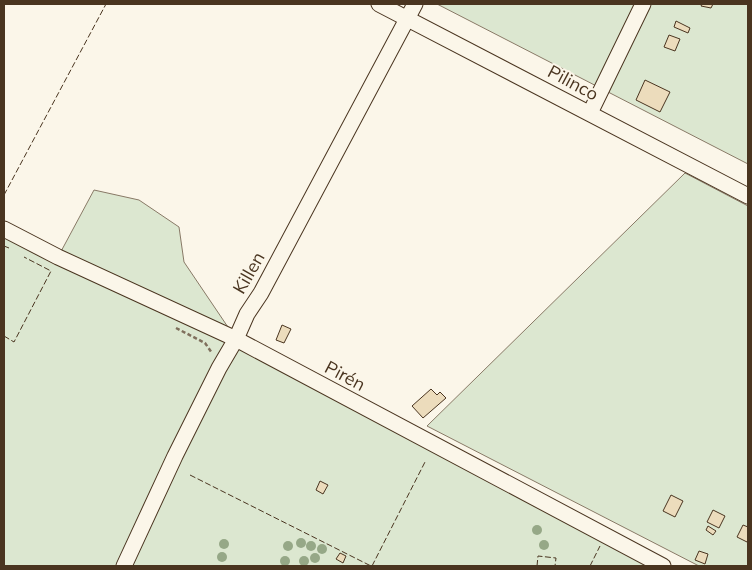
<svg xmlns="http://www.w3.org/2000/svg" width="752" height="570" font-family="Mulish,sans-serif">
  <style>
    .green { fill: #dce7d0; stroke: #887966 }
    .building { fill: #ecdcbc; stroke: #4a3520 }
    .lines { fill: none; stroke-linecap: round; stroke-linejoin: round }
    .minor-casing { stroke: #4a3520; stroke-width: 17 }
    .path { stroke: #7f6f5c; stroke-width: 2.5; stroke-dasharray: 4 2.5; stroke-linecap: butt }
    .minor { stroke: #fbf6e9; stroke-width: 15 }
    .fence { stroke: #4a3520; stroke-width: 1; stroke-dasharray: 6 2.5; stroke-linecap: butt }
    .tree { fill: #96a887 }
    .labels { text-anchor: middle; stroke-width: 4; stroke-linejoin: round; paint-order: stroke }
    .street-label { font-size: 18px; fill: #4a3520; stroke: #fbf6e9 }
  </style>
  <rect width="100%" height="100%" fill="#fbf6e9"/>
  <g class="green">
    <path d="M437 4H748V164Z"/>
    <path d="M685 173 748 206V566H699L427 426Z"/>
    <path d="M94 190 139 200 179 227 184 262 236 339 663 566H4V229L58 257Z"/>
  </g>
  <g class="building">
    <path d="M702 4H713L711 8 701 6Z"/>
    <path d="M676 21 690 28 688 33 674 27Z"/>
    <path d="M669 35 680 39 675 51 664 47Z"/>
    <path d="M645 80 670 92 660 112 636 100Z"/>
    <path d="M282 325 291 329 284 343 276 340Z"/>
    <path d="M431 389 437 395 440 392 446 398 423 418 412 406Z"/>
    <path d="M320 481 328 485 323 494 316 490Z"/>
    <path d="M671 495 683 501 675 517 663 511Z"/>
    <path d="M713 510 725 516 719 528 707 522Z"/>
    <path d="M743 525 748 527V540L747 542 737 537Z"/>
    <path d="M708 526 716 531 713 535 706 530Z"/>
    <path d="M699 551 708 554 705 564 695 560Z"/>
    <path d="M340 553 346 556 343 563 336 559Z"/>
  </g>
  <g class="lines">
    <g class="minor-casing">
      <g id="minor">
        <path d="M379 4 748 196"/>
        <path d="M590 113 643 4"/>
        <path d="M4 229 58 257 236 339 663 566"/>
        <path d="M124 566 175 456 219 368 236 339 247 314 261 293 415 4"/>
      </g>
    </g>
    <path class="path" d="M176 328 205 343 212 353"/>
    <use href="#minor" class="minor"/>
    <g class="fence">
      <path d="M4 195 106 4"/>
      <path d="M4 246 9 248"/>
      <path d="M4 336 14 342 51 271 24 257"/>
      <path d="M190 475 371 566"/>
      <path d="M372 566 425 462"/>
      <path d="M537 566 538 556 556 558 555 566"/>
      <path d="M590 566 600 546"/>
    </g>
  </g>
  <g class="tree">
    <circle cx="537" cy="530" r="5"/>
    <circle cx="301" cy="543" r="5"/>
    <circle cx="224" cy="544" r="5"/>
    <circle cx="544" cy="545" r="5"/>
    <circle cx="288" cy="546" r="5"/>
    <circle cx="311" cy="546" r="5"/>
    <circle cx="322" cy="549" r="5"/>
    <circle cx="222" cy="557" r="5"/>
    <circle cx="315" cy="558" r="5"/>
    <circle cx="285" cy="561" r="5"/>
    <circle cx="304" cy="561" r="5"/>
  </g>
  <g class="labels">
    <g class="street-label">
      <text transform="translate(573 83) rotate(28)" y="6">Pilinco</text>
      <text transform="translate(249 273) rotate(-60)" y="6">Killen</text>
      <text transform="translate(345 376) rotate(28)" y="6">Pirén</text>
    </g>
  </g>
  <rect width="752" height="570" fill="none" stroke="#4a3520" stroke-width="10"/>
</svg>
